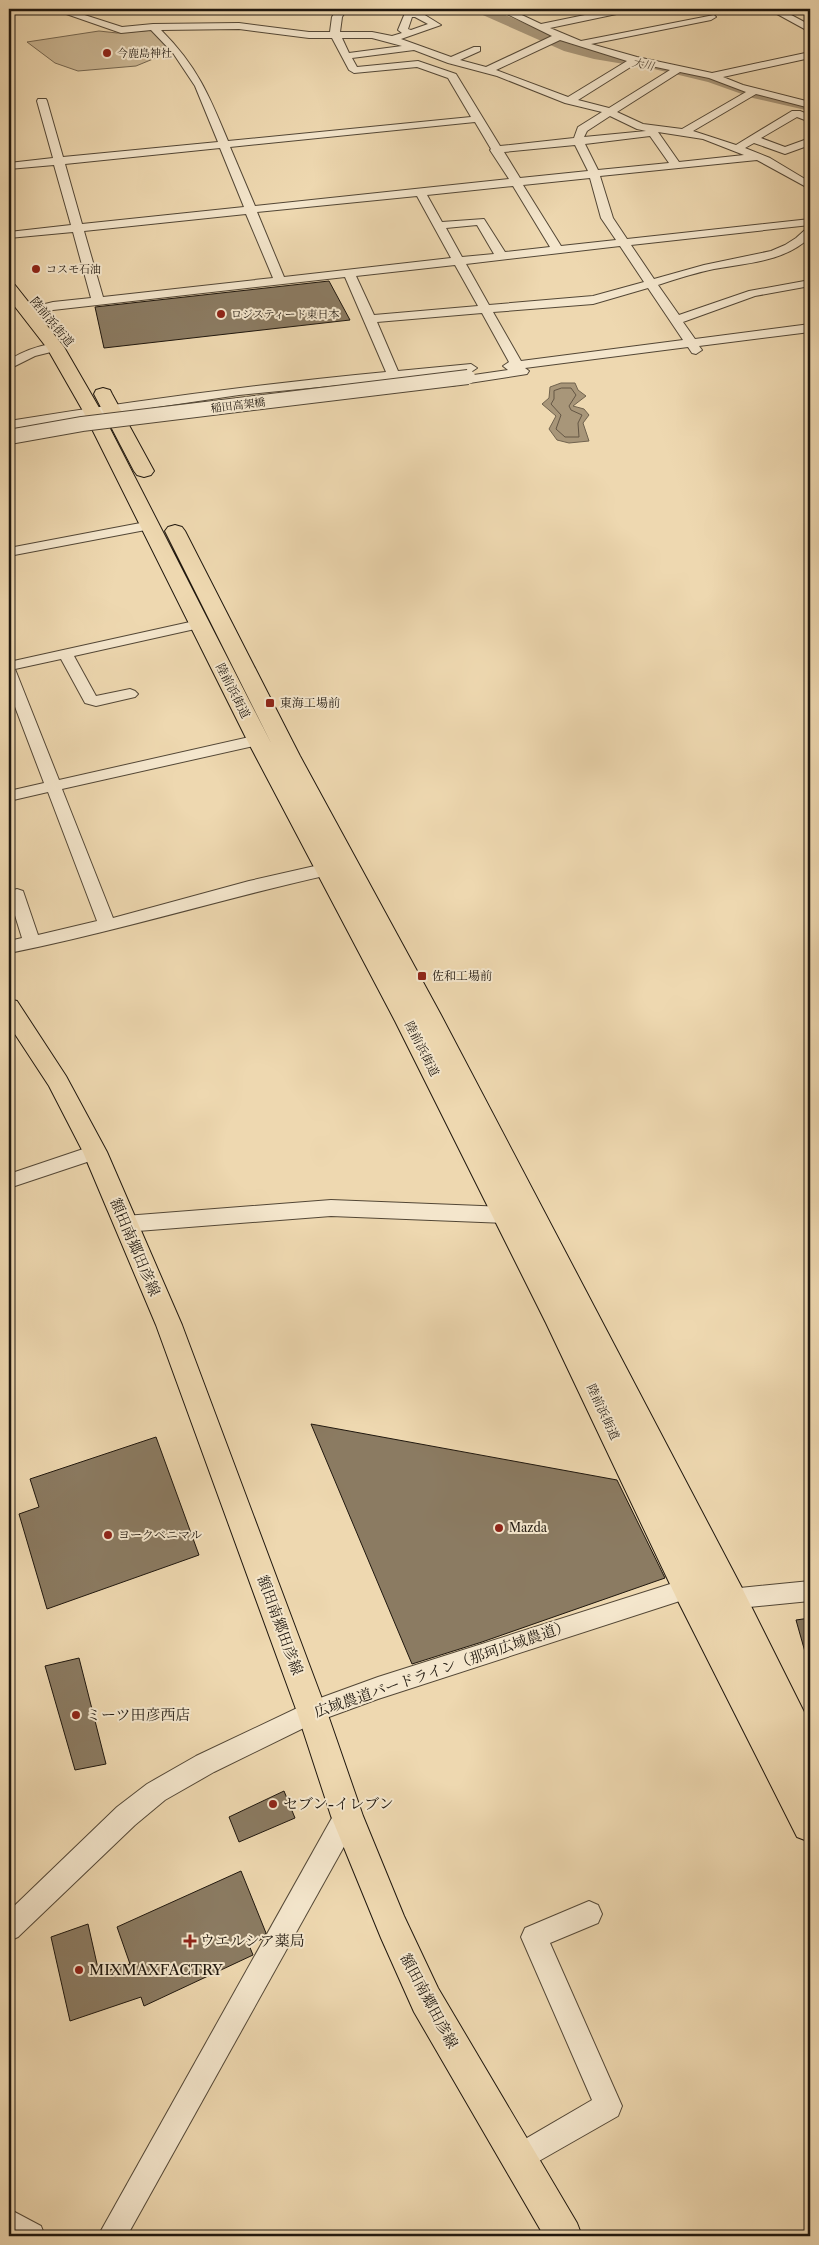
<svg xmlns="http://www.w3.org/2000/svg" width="819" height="2245" font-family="'Libre Caslon Text','Noto Serif JP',serif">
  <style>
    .green { fill: #cbb794; stroke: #756751 }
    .water { fill: #a89679; stroke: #71634e }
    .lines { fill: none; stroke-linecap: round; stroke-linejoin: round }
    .shore { stroke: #645644; stroke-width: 1 }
    .river { fill: #a89679; fill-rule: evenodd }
    .building { fill: #8b7b62; stroke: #1f170e }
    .minor-casing { stroke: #534736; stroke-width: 2 }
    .major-casing { stroke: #1f170e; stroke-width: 2 }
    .highway-casing { stroke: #1f170e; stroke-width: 2 }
    .minor { fill: #f4e6cc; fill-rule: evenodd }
    .major { fill: #eed8b0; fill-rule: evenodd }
    .highway { fill: #eed8b0; fill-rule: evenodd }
    .minor-bridge-casing { stroke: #534736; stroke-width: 16; stroke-linecap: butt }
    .minor-bridge { stroke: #f4e6cc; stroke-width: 14 }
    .poi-dot { fill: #8f2418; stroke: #f4e6cc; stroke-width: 2 }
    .labels { text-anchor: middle; stroke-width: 4; stroke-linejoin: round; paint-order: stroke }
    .far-poi-label { font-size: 11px; fill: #1f170e; stroke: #f4e6cc; text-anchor: start }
    .far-water-label { font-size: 11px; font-style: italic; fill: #564a39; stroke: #f4e6cc }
    .far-street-label { font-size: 11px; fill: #1f170e; stroke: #f4e6cc }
    .street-label { font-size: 12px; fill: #1f170e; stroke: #f4e6cc }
    .poi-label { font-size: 12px; fill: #1f170e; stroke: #f4e6cc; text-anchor: start }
    .near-street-label { font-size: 15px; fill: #1f170e; stroke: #f4e6cc }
    .near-poi-label { font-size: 15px; fill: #1f170e; stroke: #f4e6cc; text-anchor: start }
  </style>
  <rect width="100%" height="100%" fill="#eed8b0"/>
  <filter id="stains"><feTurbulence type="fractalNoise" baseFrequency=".004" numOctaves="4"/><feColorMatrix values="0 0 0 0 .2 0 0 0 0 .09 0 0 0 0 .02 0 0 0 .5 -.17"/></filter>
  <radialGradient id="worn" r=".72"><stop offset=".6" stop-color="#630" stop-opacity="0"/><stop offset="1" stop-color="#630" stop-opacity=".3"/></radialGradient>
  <path class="green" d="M155 30 170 52 136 66 78 71 55 63 27 42 99 31 117 33Z"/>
  <path class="water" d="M561 383H575L578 390 586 396 573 406 584 409 589 415 583 423 589 441 569 443 557 440 549 429 556 416 542 404 549 398 550 387Z"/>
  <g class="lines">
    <path class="shore" d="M562 388H571L576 395 569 406 571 410 582 415 578 423 579 437H565L556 429 561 415 551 404 554 399V391Z"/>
    <path class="river" d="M474 9H492L574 45 595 51 654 61 713 75 762 92 810 103V111L753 98 708 82 654 69 594 59 564 51 476 12Z"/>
  </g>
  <g class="building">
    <path d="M329 281 350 320 104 348 95 307Z"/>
    <path d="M311 1424 617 1480 665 1578 482 1642 412 1664Z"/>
    <path d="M156 1437 199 1555 47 1609 19 1514 39 1507 30 1479Z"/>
    <path d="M810 1618V1659H807L796 1620Z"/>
    <path d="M79 1658 106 1764 75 1770 45 1666Z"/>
    <path d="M284 1791 295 1818 239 1842 229 1817Z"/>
    <path d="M241 1871 266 1933 262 1939 249 1945 253 1955 144 2006 141 1997 70 2021 51 1937 88 1924 99 1973 130 1964 117 1927Z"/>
  </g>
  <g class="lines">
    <g class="minor-casing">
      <g id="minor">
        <path d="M52 9H66L122 27 153 24 239 23 309 32H330L332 17 337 9H347L342 17 340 32H372L392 36 402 33 398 30 405 13 420 12 441 25 401 39 451 57 474 47H480V51L460 60 486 67 552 36 497 9H509L541 24 614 9H631L626 12 550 28 581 41 714 15 716 17 711 20 591 44 637 57 712 73 810 52V58L723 77 743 85 810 102V108L756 94 693 131 736 145 792 111H800L810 115V122L797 117 761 138 785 147 810 138V145L785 154 754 143 745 148 770 158 810 182V189L757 160 600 176 613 218 627 239 810 219V225L631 245 654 279 704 265 771 251 785 245 796 238 806 229 810 228V237C785 262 746 263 714 269 695 273 676 279 658 285L679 315 749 291 810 280V286L755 296 683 322 695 339 810 324V332L699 346 702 350 696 354 692 353 688 347 525 368 529 371 527 374 450 386 444 382 446 379 508 370 503 366 509 362 482 313 377 322 398 371 471 364 477 368 471 372 239 395 9 429V421C134 401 260 384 386 372L345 277 53 310 29 316 25 315 23 312 25 309 53 302 91 298 73 232 9 238V232L71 225 54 165 9 169V163L53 158 37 101 38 99H46L47 101 63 157 218 142 195 86 173 53 151 30 121 33ZM412 17H415L428 24 411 30 408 29ZM239 29 309 38H332L349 70 354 73 417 67 448 78 471 117 228 141C209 95 197 66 161 30ZM342 38H372L402 46 349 53ZM560 40 627 61 568 97 496 70ZM414 50 448 63 497 76 565 103 602 112 578 127 574 138 500 146 456 74 418 61 357 67 352 58ZM637 63 670 70 609 108 578 100ZM680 72 709 78 746 92 682 129 643 124 617 112ZM610 116 637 129 646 131 584 137 587 131ZM475 122 491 149 490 150 509 179 255 206 230 147ZM658 132 703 139 744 155 679 162ZM650 136 669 163 598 170 585 144ZM575 145 588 171 520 178 504 152ZM220 148 244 207 82 224 65 164ZM590 178 601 218 616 240 561 246 523 185ZM513 186 550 247 505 252 484 219 442 222 427 195ZM417 196 451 258 284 277 257 212ZM246 214 273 278 103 297 84 231ZM477 225 494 254 462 257 446 228ZM620 246 644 282 593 296 489 305 466 264ZM455 265 478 306 374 315 356 276ZM648 288 683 340 521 361 493 312 593 304Z"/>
        <path d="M768 9H780L810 25V32Z"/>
        <path d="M55 343 59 344 61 347 59 350 35 356 9 369V360C23 351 38 346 55 343Z"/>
        <path d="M151 521 158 525 156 528 9 556V548Z"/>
        <path d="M199 620 206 624 204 627 74 656 96 696 130 689 135 691 138 694 135 697 96 706 85 703 61 659 15 669 59 780 258 735 263 737 266 740 263 743 258 745 62 789 113 918 249 881 328 863 334 865 336 869 334 873 328 875C221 899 116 932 9 953V941L22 938 9 896 11 891 17 889 23 891 38 935 97 921 48 792 9 801V791L44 783 9 691V662Z"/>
        <path d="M95 1145 102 1147 104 1152 102 1157 9 1188V1174Z"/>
        <path d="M331 1200 506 1207 513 1210 516 1215 513 1220 506 1223 331 1216 125 1232 118 1229 115 1224 118 1219 125 1216Z"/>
        <path d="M689 1578 730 1589 810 1581V1601L730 1609 689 1598 378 1699 318 1721 214 1772 165 1800 135 1825 18 1937 9 1941V1911L117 1807 147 1784 196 1756 312 1701 378 1677Z"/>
        <path d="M347 1804 356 1807 359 1816 356 1825 127 2236H98L338 1807Z"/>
        <path d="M589 1901 598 1905 602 1914 598 1923 550 1943 622 2106 618 2116 518 2173 508 2169 504 2159 508 2149 592 2100 521 1937 525 1928Z"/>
        <path d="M9 2209 41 2226 45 2236H9Z"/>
      </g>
    </g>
    <g class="major-casing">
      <path id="major" d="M9 999 17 1001 66 1076 107 1152 182 1325 327 1712 363 1816 404 1916 438 1988 577 2223 582 2236H544L414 2012 381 1938 331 1816 297 1712 156 1325 83 1152 49 1086 9 1025Z"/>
    </g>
    <g class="highway-casing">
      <g id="highway">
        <path d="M9 284 15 285 64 347 101 411 271 743 165 531 168 527 175 525 182 527 185 531 300 756 441 1015 742 1588 810 1724V1777L804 1775 810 1787V1842L797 1837 677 1599 546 1323 395 1021 247 740 83 411 47 348 9 299Z"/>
        <path d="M103 388 110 390 112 394 154 471 151 475 144 477 137 475 134 471 94 394 96 390Z"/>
      </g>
    </g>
    <use href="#minor" class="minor"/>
    <use href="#major" class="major"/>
    <use href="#highway" class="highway"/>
    <g class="minor-bridge-casing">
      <path id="minor-bridge" d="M9 437 82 424 468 377"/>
    </g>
    <use href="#minor-bridge" class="minor-bridge"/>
  </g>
  <g class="poi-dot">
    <circle cx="107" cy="53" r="5"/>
    <circle cx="36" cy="269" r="5"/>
    <circle cx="221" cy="314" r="5"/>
    <rect x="265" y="698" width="10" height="10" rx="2.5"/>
    <rect x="417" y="971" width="10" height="10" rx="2.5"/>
    <circle cx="499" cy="1528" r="5"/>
    <circle cx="108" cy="1535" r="5"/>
    <circle cx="76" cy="1715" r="5"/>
    <circle cx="273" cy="1804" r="5"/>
    <path d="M187.5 1933.5h5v5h5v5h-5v5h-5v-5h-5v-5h5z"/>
    <circle cx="79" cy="1970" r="5"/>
  </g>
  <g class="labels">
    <g class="far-poi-label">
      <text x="117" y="57">今鹿島神社</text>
      <text x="46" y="273">コスモ石油</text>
      <text x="231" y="318">ロジスティード東日本</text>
    </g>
    <g class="far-water-label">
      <text transform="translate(643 64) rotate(12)" y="4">大川</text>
    </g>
    <g class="far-street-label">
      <text transform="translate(238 405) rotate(-7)" y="4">稲田高架橋</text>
    </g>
    <g class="street-label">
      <text transform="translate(52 322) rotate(50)" y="4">陸前浜街道</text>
      <text transform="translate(233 691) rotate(63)" y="4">陸前浜街道</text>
      <text transform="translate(422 1049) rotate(63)" y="4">陸前浜街道</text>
      <text transform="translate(603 1412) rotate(65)" y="4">陸前浜街道</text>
    </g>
    <g class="poi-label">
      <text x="280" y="707">東海工場前</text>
      <text x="432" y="980">佐和工場前</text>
      <text x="509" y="1532">Mazda</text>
      <text x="118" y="1539">ヨークベニマル</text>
    </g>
    <g class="near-street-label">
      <text transform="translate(135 1247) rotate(67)" y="5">額田南郷田彦線</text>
      <text transform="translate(280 1625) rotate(70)" y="5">額田南郷田彦線</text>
      <text transform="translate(442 1669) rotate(-19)" y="5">広域農道バードライン（那珂広域農道）</text>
      <text transform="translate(429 2001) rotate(62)" y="5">額田南郷田彦線</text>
    </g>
    <g class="near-poi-label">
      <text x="86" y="1720">ミーツ田彦西店</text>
      <text x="283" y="1809">セブン-イレブン</text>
      <text x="200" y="1946">ウエルシア薬局</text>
      <text x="89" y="1975">MIXMAXFACTRY</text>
    </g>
  </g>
  <rect width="819" height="2245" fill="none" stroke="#eed8b0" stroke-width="30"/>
  <rect x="10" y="10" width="799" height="2225" fill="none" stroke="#1f170e" stroke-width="2.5"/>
  <rect x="15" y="15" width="789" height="2215" fill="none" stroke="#1f170e"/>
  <rect width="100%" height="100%" filter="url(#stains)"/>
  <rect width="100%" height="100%" fill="url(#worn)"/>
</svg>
